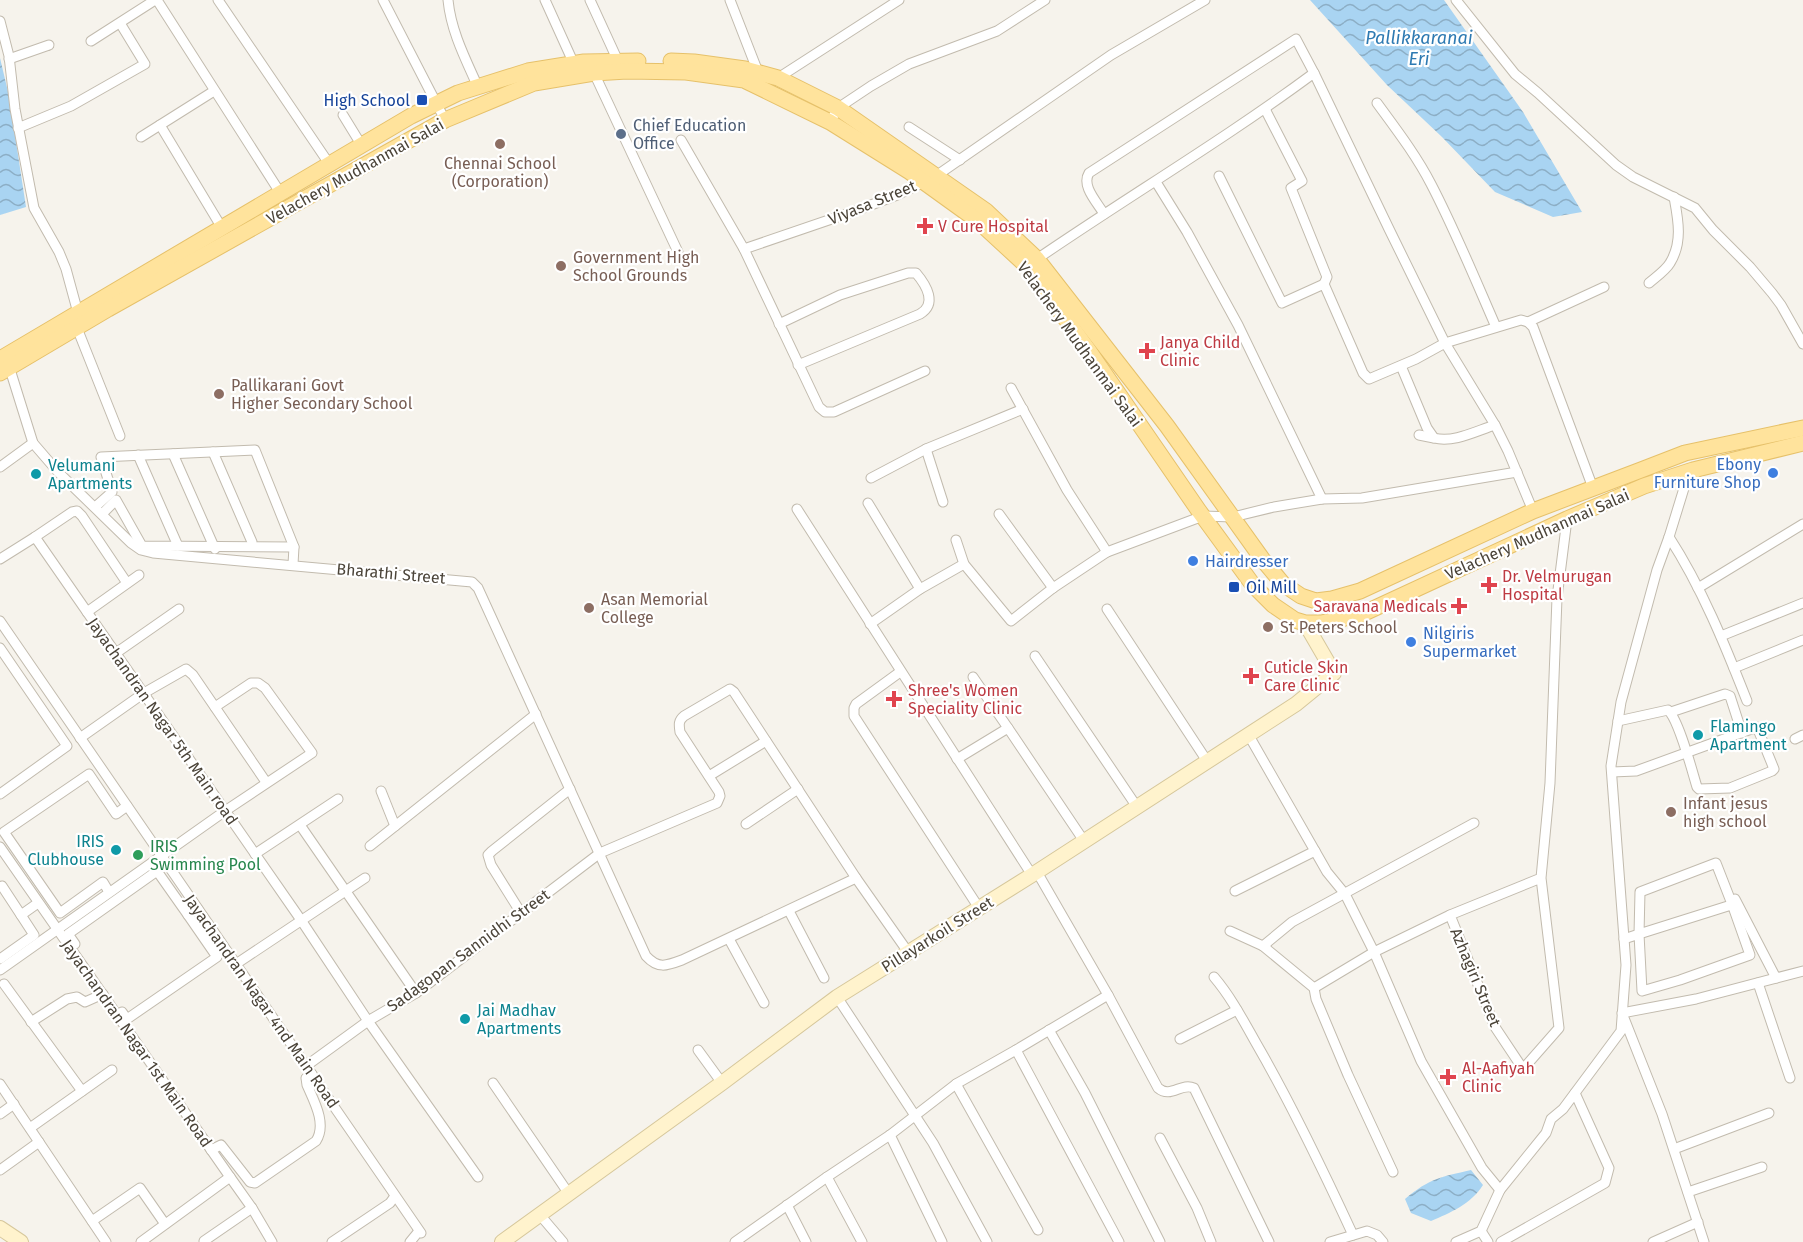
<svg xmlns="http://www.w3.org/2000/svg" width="1803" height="1242" font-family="'Fira Sans',sans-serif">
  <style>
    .water { fill: url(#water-waves) }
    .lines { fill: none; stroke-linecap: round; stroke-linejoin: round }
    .street-casing { stroke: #c2bbae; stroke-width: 11 }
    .secondary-casing { stroke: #d6c79b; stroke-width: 16 }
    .primary-casing { stroke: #e6c16a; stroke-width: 17 }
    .street { stroke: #fff; stroke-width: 9 }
    .secondary { stroke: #fff3cd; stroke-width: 14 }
    .primary { stroke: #ffe39c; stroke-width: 15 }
    .transit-dot { fill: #1a4fb4; stroke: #fff; stroke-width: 2 }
    .service-dot { fill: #5c6f8a; stroke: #fff; stroke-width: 2 }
    .education-dot { fill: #8d6e63; stroke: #fff; stroke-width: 2 }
    .health-dot { fill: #e0444e; stroke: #fff; stroke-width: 2 }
    .shop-dot { fill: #3f7fe0; stroke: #fff; stroke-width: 2 }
    .culture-dot { fill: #0f9aa8; stroke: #fff; stroke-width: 2 }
    .leisure-dot { fill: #2e9e5b; stroke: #fff; stroke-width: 2 }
    .labels { text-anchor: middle; stroke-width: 4.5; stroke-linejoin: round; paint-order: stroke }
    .transit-label { font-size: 16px; fill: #164399; stroke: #fff; text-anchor: end }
    .service-label { font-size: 16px; fill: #4e5e75; stroke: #fff; text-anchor: start }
    .education-label { font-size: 16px; fill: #785e54; stroke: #fff; text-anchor: start }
    .street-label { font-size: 16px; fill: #4b4439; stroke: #fff }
    .health-label { font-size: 16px; fill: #be3a42; stroke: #fff; text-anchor: start }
    .shop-label { font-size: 16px; fill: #366cbe; stroke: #fff; text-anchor: start }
    .culture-label { font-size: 16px; fill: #0d838f; stroke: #fff; text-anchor: start }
    .leisure-label { font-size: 16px; fill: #27864d; stroke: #fff; text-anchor: start }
    .water-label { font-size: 18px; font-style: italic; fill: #2e7ab2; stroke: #fff }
  </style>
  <defs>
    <pattern id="water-waves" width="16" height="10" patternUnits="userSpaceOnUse" patternTransform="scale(1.5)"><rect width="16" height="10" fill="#a9d4f2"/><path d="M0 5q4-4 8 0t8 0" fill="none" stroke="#8caec5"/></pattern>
  </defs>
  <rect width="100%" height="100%" fill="#f6f3ec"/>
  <g class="water">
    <path d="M1310 0H1444L1523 112 1582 212 1553 217 1495 192 1442 137 1387 85Z"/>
    <path d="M0 58 9 96 26 207 0 215Z"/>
    <path d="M1471 1170 1483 1185C1471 1204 1450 1213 1431 1221L1411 1213 1405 1199C1430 1178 1441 1177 1471 1170Z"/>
  </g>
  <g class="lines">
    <g class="street-casing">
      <g id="street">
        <path d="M157 0 281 194"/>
        <path d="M218 0 330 165"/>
        <path d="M383 0 445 120"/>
        <path d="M448 0C451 31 465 58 478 87"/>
        <path d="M545 0 574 64"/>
        <path d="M590 0 618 61"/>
        <path d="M730 0 758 72"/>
        <path d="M1456 0 1515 74 1538 93 1616 165 1633 177 1695 208 1713 230 1750 267 1772 293 1781 305 1803 344"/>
        <path d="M0 21 9 56 15 109 34 208 59 252 66 269 78 313"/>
        <path d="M91 41 155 0"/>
        <path d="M9 59 49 45"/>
        <path d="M594 73 678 252"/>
        <path d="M778 78 899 0"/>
        <path d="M1377 103C1396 129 1416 155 1431 184 1455 230 1475 279 1496 327"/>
        <path d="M1265 109 1302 181 1291 188 1327 277 1324 284"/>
        <path d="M343 115 362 146"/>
        <path d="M830 122 838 108 871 86 909 64 997 31 1045 0"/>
        <path d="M160 125 222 228"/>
        <path d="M909 127 960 160"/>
        <path d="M18 128 71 106 145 64 120 23"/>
        <path d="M141 137 214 91"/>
        <path d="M681 140 744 249 819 407 825 412H834L925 371"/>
        <path d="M1219 176 1282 303 1324 284 1363 373 1369 379 1416 359 1445 343 1495 425 1508 451 1533 511"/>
        <path d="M1156 182 1187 232 1238 325 1322 499"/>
        <path d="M1104 214C1097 202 1081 186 1089 173L1296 39 1314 73"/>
        <path d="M744 249 858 210 897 195 936 176 1111 55 1205 0"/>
        <path d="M1037 259C1129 196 1225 139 1314 73L1389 229 1445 343 1521 320 1528 322 1533 327 1593 488"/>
        <path d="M1649 283C1656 277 1666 270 1670 263 1683 242 1678 219 1674 197"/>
        <path d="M1528 322 1604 287"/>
        <path d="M779 324 840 295 908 273H916C927 286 937 304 920 314L798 365"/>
        <path d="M77 328 120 436"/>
        <path d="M8 363 33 443 58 472 131 543 141 550 153 553 472 582 478 588 646 956C658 969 666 966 682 960L856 878 908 952"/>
        <path d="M1401 366 1427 428 1434 438C1454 443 1476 431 1495 425"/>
        <path d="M1011 388 1067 490 1107 552 1203 516 1233 517 1274 507 1322 499 1362 498 1517 472"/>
        <path d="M1419 435 1434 438"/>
        <path d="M926 449 943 502"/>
        <path d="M213 452 252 542"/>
        <path d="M173 454 215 549"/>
        <path d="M138 455 178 546"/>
        <path d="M0 467 33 443"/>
        <path d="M871 478 926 449 1023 409"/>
        <path d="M868 503 920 589"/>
        <path d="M95 507 112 492 101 457 255 450 294 547 293 564"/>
        <path d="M797 509 1032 875"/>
        <path d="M102 514 116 500 142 546 294 547"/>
        <path d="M999 514 1053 588"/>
        <path d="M35 537 72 512 77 511 82 516 127 583"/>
        <path d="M1669 537C1702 588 1725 645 1747 701"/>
        <path d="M956 540 964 564 1011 621 1053 588 1107 552"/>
        <path d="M0 559 35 537 301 920 368 1021 478 1177"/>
        <path d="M1698 588 1803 524"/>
        <path d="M1107 609 1207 761"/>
        <path d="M87 612 139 575"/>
        <path d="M0 621 421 1233"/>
        <path d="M870 624 920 589 964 564"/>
        <path d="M1721 636 1803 603"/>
        <path d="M0 648 67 746 0 794"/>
        <path d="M116 653 179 609"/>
        <path d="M1035 656 1137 807"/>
        <path d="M1734 668 1803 640"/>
        <path d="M900 672 856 704 854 708V716L979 908"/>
        <path d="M973 677 1008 728"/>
        <path d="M1671 712 1725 694 1730 696 1742 733"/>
        <path d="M1248 734 1327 872 1345 894 1374 952 1421 1061 1482 1168 1500 1190"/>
        <path d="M80 738 144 693 186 669 193 675 266 782"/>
        <path d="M1795 739 1803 735"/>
        <path d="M957 759 1008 728 1084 841"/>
        <path d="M1612 772 1636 771 1757 727 1774 769 1772 771 1730 788 1699 789 1697 787C1692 771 1679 720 1668 710L1618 721"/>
        <path d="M709 776 766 741"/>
        <path d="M381 791 395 826"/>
        <path d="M746 824 798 789"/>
        <path d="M300 825 416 993"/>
        <path d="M370 846 536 714"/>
        <path d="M0 847 230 1177 252 1208 272 1242"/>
        <path d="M255 854 338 799"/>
        <path d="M1037 872 1108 995 1158 1088C1171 1099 1181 1082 1194 1088L1269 1242"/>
        <path d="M1541 878 1450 915 1495 1027 1523 1069 1559 1028 1541 878 1550 783 1557 598 1567 519"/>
        <path d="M2 886 21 915"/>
        <path d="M1235 891 1315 851"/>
        <path d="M109 892 103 882 60 913 4 832 89 774 116 814 127 806"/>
        <path d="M1735 899 1776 978"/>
        <path d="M789 911 824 978"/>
        <path d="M521 913 491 865 488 855 492 851 570 789"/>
        <path d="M1230 931 1263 946 1292 922 1474 823"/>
        <path d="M729 939 764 1003"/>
        <path d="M1624 939 1639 934 1728 906 1732 904 1750 955 1680 980 1642 991 1639 934 1640 892 1716 863 1732 904"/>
        <path d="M75 944 68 934 157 871 188 915"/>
        <path d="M1263 946 1314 988 1316 999 1348 1075 1393 1172"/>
        <path d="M0 959 34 935 21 915 38 903"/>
        <path d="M236 964 365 878"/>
        <path d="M0 970 225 811 312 753 265 688 258 683H251L215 707"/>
        <path d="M1214 977C1231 997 1243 1020 1256 1043 1292 1105 1323 1170 1353 1235"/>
        <path d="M1758 983 1790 1078"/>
        <path d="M4 984 82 1091"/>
        <path d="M1314 988 1374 952 1450 915"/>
        <path d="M1108 995 1016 1050 1119 1242"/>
        <path d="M837 997 933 1143 987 1242"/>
        <path d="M122 1012 127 1019 217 957 188 915 198 909"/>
        <path d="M31 1022 67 999 77 997 85 1002 103 994"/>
        <path d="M1049 1030 1085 1093 1160 1242"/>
        <path d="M1180 1039 1237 1010"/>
        <path d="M698 1050 722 1083"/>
        <path d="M306 1066 368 1021 416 993 600 853 717 803 720 796 719 792 680 732C679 725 678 721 684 716L730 689 734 692 856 878"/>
        <path d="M493 1083 569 1194"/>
        <path d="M0 1084 106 1242"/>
        <path d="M956 1084 1038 1230"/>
        <path d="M0 1114 14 1104"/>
        <path d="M30 1128 112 1070"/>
        <path d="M890 1135 942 1242"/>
        <path d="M1160 1138 1197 1208 1211 1242"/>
        <path d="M1674 1149 1769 1113"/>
        <path d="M211 1150 221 1145 250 1182 255 1183 316 1141C327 1124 314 1101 307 1085L306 1078 312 1074"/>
        <path d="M0 1170 39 1142"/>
        <path d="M827 1177 862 1242"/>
        <path d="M1688 1192 1762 1167"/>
        <path d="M787 1205 806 1242"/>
        <path d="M540 1215 563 1242"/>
        <path d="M92 1221 140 1188 165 1224"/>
        <path d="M1481 1231 1488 1242"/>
        <path d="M204 1241 252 1208"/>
        <path d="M141 1242 230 1177"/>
        <path d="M332 1242 390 1203 395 1196"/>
        <path d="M410 1242 419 1231"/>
        <path d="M735 1242 827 1177 890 1135 956 1084 1016 1050"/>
        <path d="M1330 1242 1367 1231 1377 1235 1383 1242"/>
        <path d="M1456 1242 1481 1231 1500 1190 1546 1133 1551 1119 1563 1109 1621 1031 1626 965 1611 766 1621 702 1657 570 1669 537 1689 472"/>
        <path d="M1501 1242 1605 1183 1609 1168 1575 1093"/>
        <path d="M1653 1242 1698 1222"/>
        <path d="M1704 1242 1662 1114 1622 1013 1696 999 1803 971"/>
      </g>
    </g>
    <g class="secondary-casing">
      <g id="secondary">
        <path d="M0 1228 21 1242"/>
        <path d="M502 1242 722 1083 837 997 1032 875 1296 704 1334 673 1305 623"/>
      </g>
    </g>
    <g class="primary-casing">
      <g id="primary">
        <path d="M671 61 694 62 745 69 778 78 838 108 986 211 1037 259 1167 426 1263 560 1283 584 1301 596 1316 601 1332 599 1360 591 1533 511 1641 470 1685 453 1803 428"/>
        <path d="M0 359 411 116 458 93 528 71 584 62 638 61"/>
        <path d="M0 373 108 309 445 120 534 83 594 73 627 71 686 72 744 80 830 122 910 172 978 221 1029 268 1089 351 1199 511 1253 585 1273 605 1295 620 1305 623H1321L1360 615 1567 519 1644 486 1693 470 1803 443"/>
      </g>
    </g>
    <use href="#street" class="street"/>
    <use href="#secondary" class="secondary"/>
    <use href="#primary" class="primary"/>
  </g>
  <g class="transit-dot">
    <rect x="416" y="94" width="12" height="12" rx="3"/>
    <rect x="1228" y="581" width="12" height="12" rx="3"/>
  </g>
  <circle class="service-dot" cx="621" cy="134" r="6"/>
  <g class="education-dot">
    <circle cx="500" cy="144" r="6"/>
    <circle cx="561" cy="266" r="6"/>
    <circle cx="219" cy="394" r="6"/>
    <circle cx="589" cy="608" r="6"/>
    <circle cx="1268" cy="627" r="6"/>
    <circle cx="1671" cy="812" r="6"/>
  </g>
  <g class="health-dot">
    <path d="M922 217h6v6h6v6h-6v6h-6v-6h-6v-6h6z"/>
    <path d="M1144 342h6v6h6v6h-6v6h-6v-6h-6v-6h6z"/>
    <path d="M1486 576h6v6h6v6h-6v6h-6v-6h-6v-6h6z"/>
    <path d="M1456 597h6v6h6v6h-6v6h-6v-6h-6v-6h6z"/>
    <path d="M1248 667h6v6h6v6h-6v6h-6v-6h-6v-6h6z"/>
    <path d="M891 690h6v6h6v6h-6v6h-6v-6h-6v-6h6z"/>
    <path d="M1445 1068h6v6h6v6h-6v6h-6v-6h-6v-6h6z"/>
  </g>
  <g class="shop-dot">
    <circle cx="1773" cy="473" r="6"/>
    <circle cx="1193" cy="561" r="6"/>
    <circle cx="1411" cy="642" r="6"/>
  </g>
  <g class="culture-dot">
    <circle cx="36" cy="474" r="6"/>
    <circle cx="1698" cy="735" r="6"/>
    <circle cx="116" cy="850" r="6"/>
    <circle cx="465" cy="1019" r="6"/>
  </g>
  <circle class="leisure-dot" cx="138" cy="855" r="6"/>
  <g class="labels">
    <g class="transit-label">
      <text x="410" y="106">High School</text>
      <text x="1246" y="593" text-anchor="start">Oil Mill</text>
    </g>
    <g class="service-label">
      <text x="633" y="131">Chief Education<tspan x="633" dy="18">Office</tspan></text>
    </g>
    <g class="education-label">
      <text x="500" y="169" text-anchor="middle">Chennai School<tspan x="500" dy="18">(Corporation)</tspan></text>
      <text x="573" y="263">Government High<tspan x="573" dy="18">School Grounds</tspan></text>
      <text x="231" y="391">Pallikarani Govt<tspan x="231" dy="18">Higher Secondary School</tspan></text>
      <text x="601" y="605">Asan Memorial<tspan x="601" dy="18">College</tspan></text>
      <text x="1280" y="633">St Peters School</text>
      <text x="1683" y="809">Infant jesus<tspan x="1683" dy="18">high school</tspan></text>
    </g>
    <g class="street-label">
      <text transform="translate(355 171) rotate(-29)" y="6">Velachery Mudhanmai Salai</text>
      <text transform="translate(872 202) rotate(-22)" y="6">Viyasa Street</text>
      <text transform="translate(1080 344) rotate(54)" y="6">Velachery Mudhanmai Salai</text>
      <text transform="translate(1537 534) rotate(-24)" y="6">Velachery Mudhanmai Salai</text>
      <text transform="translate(391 573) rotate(5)" y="6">Bharathi Street</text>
      <text transform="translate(163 721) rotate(55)" y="6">Jayachandran Nagar 5th Main road</text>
      <text transform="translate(937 934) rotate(-32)" y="6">Pillayarkoil Street</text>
      <text transform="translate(468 950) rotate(-36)" y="6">Sadagopan Sannidhi Street</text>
      <text transform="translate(1476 977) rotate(67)" y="6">Azhagiri Street</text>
      <text transform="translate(262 1001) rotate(55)" y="6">Jayachandran Nagar 4nd Main Road</text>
      <text transform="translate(137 1043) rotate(55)" y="6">Jayachandran Nagar 1st Main Road</text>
    </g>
    <g class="health-label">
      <text x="938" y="232">V Cure Hospital</text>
      <text x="1160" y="348">Janya Child<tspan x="1160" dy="18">Clinic</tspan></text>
      <text x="1502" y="582">Dr. Velmurugan<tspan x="1502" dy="18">Hospital</tspan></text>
      <text x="1447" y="612" text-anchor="end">Saravana Medicals</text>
      <text x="1264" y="673">Cuticle Skin<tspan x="1264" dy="18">Care Clinic</tspan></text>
      <text x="908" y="696">Shree's Women<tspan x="908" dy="18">Speciality Clinic</tspan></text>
      <text x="1462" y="1074">Al-Aafiyah<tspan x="1462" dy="18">Clinic</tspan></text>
    </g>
    <g class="shop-label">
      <text x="1761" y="470" text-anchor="end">Ebony<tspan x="1761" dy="18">Furniture Shop</tspan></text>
      <text x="1205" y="567">Hairdresser</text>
      <text x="1423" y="639">Nilgiris<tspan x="1423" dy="18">Supermarket</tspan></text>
    </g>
    <g class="culture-label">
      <text x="48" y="471">Velumani<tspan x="48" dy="18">Apartments</tspan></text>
      <text x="1710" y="732">Flamingo<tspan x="1710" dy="18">Apartment</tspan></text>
      <text x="104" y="847" text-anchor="end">IRIS<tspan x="104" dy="18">Clubhouse</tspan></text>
      <text x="477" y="1016">Jai Madhav<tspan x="477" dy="18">Apartments</tspan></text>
    </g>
    <g class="leisure-label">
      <text x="150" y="852">IRIS<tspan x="150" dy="18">Swimming Pool</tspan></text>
    </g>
    <g class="water-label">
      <text x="1419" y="44">Pallikkaranai<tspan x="1419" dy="21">Eri</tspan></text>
    </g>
  </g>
</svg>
